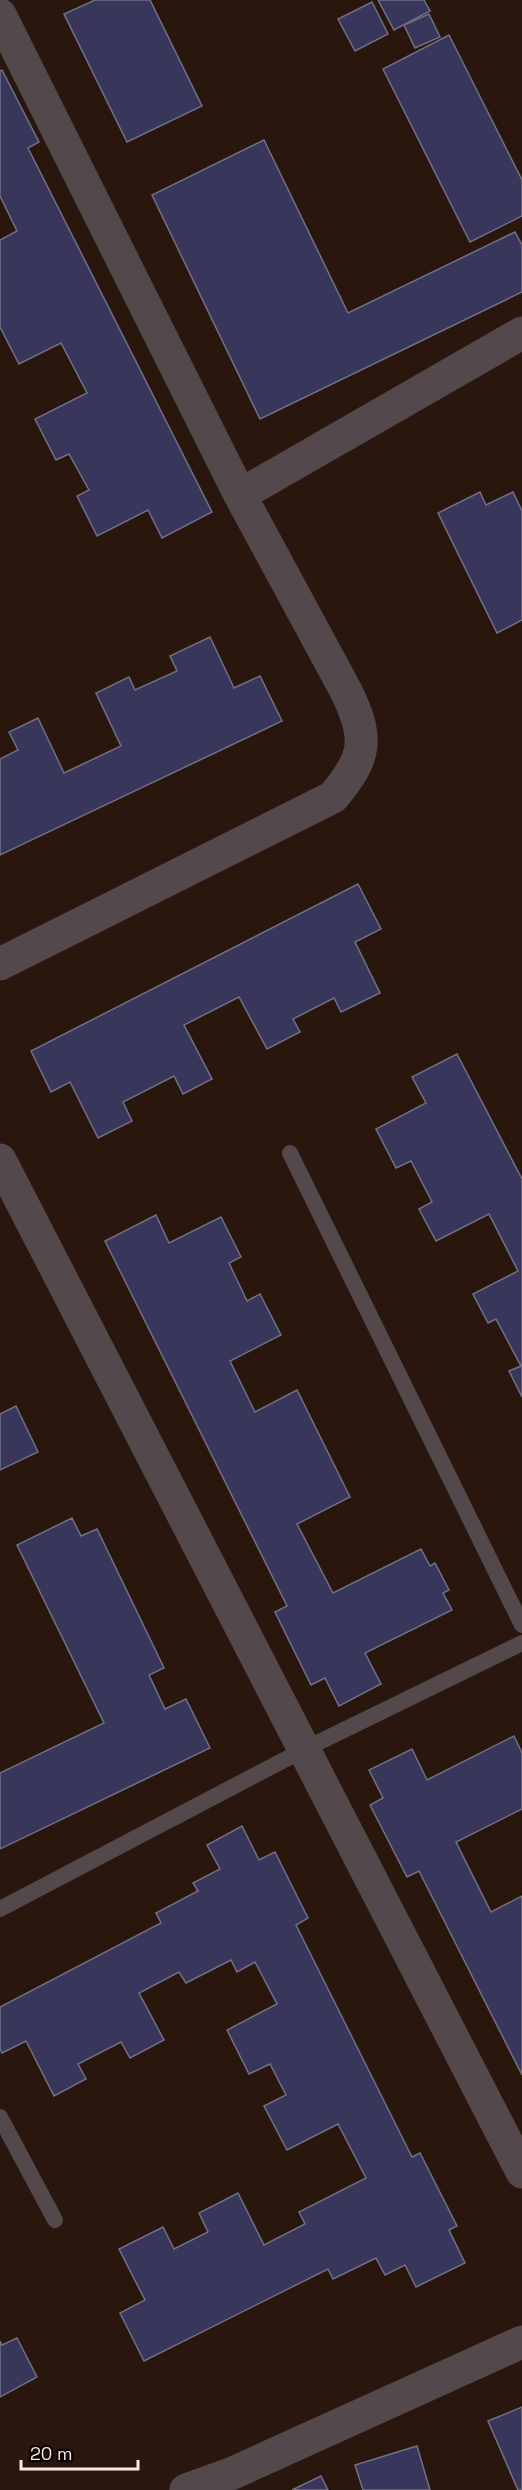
<svg xmlns="http://www.w3.org/2000/svg" width="522" height="2490" font-family="'Space Grotesk',sans-serif">
  <style>
    .building { fill: #39365c; stroke: #707086; stroke-width: 1.5 }
    .lines { fill: none; stroke-linecap: round; stroke-linejoin: round }
    .service { stroke: #53484b; stroke-width: 16 }
    .minor { stroke: #53484b; stroke-width: 33 }
  </style>
  <rect width="100%" height="100%" fill="#29170e"/>
  <g class="building">
    <path d="M95 0H150L202 106 127 142 64 14Z"/>
    <path d="M378 0H424L430 11 394 30Z"/>
    <path d="M372 2 388 34 355 51 338 19Z"/>
    <path d="M429 14 440 37 415 48 404 25Z"/>
    <path d="M449 35 522 180V216L470 242 383 69Z"/>
    <path d="M2 70 39 142 28 148 212 512 162 538 148 510 97 536 77 496 89 490 69 454 56 460 35 419 87 393 61 343 19 364 0 327V240L17 231 0 196V71Z"/>
    <path d="M264 140 348 313 515 232 522 245V292L260 419 152 195Z"/>
    <path d="M480 492 486 505 513 492 522 511V620L497 633 438 513Z"/>
    <path d="M210 637 234 688 260 676 282 721 0 855V759L18 750 9 732 38 718 64 773 121 746 96 693 129 677 135 690 177 671 170 656Z"/>
    <path d="M358 884 381 929 355 942 380 993 341 1012 334 998 293 1019 300 1032 267 1049 239 997 184 1025 212 1079 183 1094 174 1076 123 1102 132 1121 98 1138 70 1082 51 1092 31 1051Z"/>
    <path d="M457 1054 522 1179V1397L509 1371 521 1366 496 1319 488 1323 473 1294 518 1271 489 1214 436 1241 419 1209 432 1202 411 1161 396 1168 376 1129 426 1103 412 1077Z"/>
    <path d="M156 1215 169 1243 221 1217 241 1257 229 1263 247 1301 260 1294 281 1335 230 1361 255 1412 297 1390 350 1497 297 1524 333 1593 421 1549 430 1566 435 1563 449 1590 443 1593 452 1610 365 1653 381 1684 339 1706 325 1678 311 1685 275 1612 287 1606 105 1241Z"/>
    <path d="M16 1406 38 1452 0 1470V1414Z"/>
    <path d="M72 1518 81 1536 97 1529 164 1668 149 1675 165 1709 186 1699 210 1748 0 1849V1773L104 1723 17 1545Z"/>
    <path d="M514 1736 522 1753V1809L456 1842 491 1912 522 1896V2075L419 1871 407 1877 370 1805 383 1798 369 1770 412 1749 427 1780Z"/>
    <path d="M242 1826 259 1860 275 1852 308 1918 296 1925 412 2157 420 2153 457 2226 449 2230 465 2263 416 2287 405 2265 385 2275 376 2258 333 2279 328 2269 144 2361 120 2313 145 2300 119 2249 163 2227 174 2249 208 2232 199 2213 238 2193 264 2245 305 2224 299 2212 366 2178 338 2124 287 2150 264 2106 286 2095 270 2064 249 2074 227 2030 277 2004 255 1962 237 1972 231 1960 186 1983 179 1972 139 1993 164 2040 130 2058 121 2042 78 2064 86 2079 54 2096 26 2041 2 2053 0 2049V2007L161 1923 156 1913 198 1891 193 1883 220 1869 207 1845Z"/>
    <path d="M17 2338 37 2377 0 2397V2341L2 2345Z"/>
    <path d="M522 2407V2490H518L488 2421Z"/>
    <path d="M417 2446 430 2490H363L355 2465Z"/>
    <path d="M321 2476 328 2490H292Z"/>
  </g>
  <g class="lines">
    <g class="service">
      <path d="M290 1153 522 1625"/>
      <path d="M0 1909 305 1749 522 1643"/>
      <path d="M0 2117 55 2220"/>
    </g>
    <g class="minor">
      <path d="M0 15 240 495 346 691C369 738 367 757 333 797L0 964"/>
      <path d="M240 495 522 333"/>
      <path d="M0 1160 522 2172"/>
      <path d="M186 2490 233 2473 522 2342"/>
    </g>
  </g>
  <path d="M21 2460v9h117v-9" fill="none" stroke="#f8eae4" stroke-width="3"/>
  <text x="30" y="2460" font-size="18" fill="#f8eae4" stroke="#0c0503" stroke-width="4.5" paint-order="stroke">20 m</text>
</svg>
